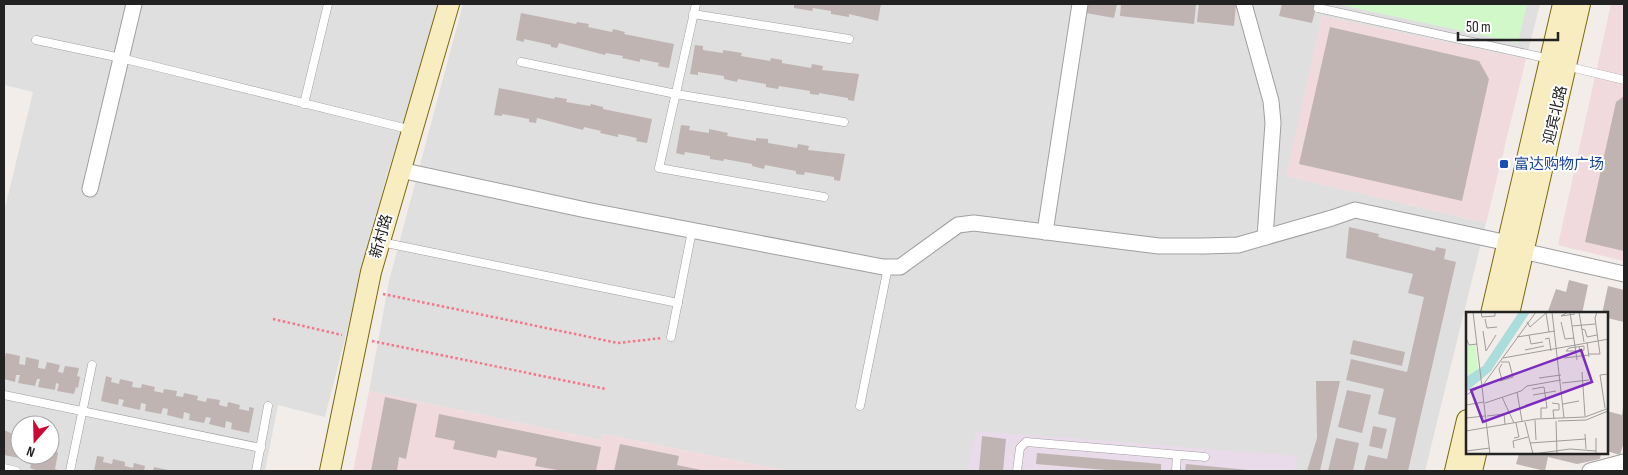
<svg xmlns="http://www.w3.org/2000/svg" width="1628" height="475" font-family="'Sofia Sans Condensed','Noto Sans SC',sans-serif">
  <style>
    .residential { fill: #e0dfdf; fill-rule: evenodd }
    .commercial { fill: #f1dade }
    .industrial { fill: #eadbea }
    .park { fill: #d1f8c9 }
    .building { fill: #bfb4b2 }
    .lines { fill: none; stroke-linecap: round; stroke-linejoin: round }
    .lane-casing { stroke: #9f9f9f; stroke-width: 9 }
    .street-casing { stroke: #9f9f9f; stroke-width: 17 }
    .secondary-casing { stroke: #796a09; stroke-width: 22 }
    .path { stroke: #f57688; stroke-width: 2.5; stroke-dasharray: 2.5 2.5; stroke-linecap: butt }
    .lane { stroke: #fff; stroke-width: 8 }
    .street { stroke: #fff; stroke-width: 15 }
    .secondary { stroke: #f8edc1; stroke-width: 20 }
    .transit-dot { fill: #1a4fb4; stroke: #fff; stroke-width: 2 }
    .labels { text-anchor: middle; stroke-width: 4; stroke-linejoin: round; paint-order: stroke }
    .street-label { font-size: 15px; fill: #222; stroke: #fff }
    .transit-label { font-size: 15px; fill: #164399; stroke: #fff; text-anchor: start }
    .inset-road { fill: none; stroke: #9f9c99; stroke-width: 1 }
    .view { fill: #7b2cbf; fill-opacity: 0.15; stroke: #7b2cbf; stroke-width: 2.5 }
    .inset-edge { fill: none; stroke: #222; stroke-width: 2.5 }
  </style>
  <rect width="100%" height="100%" fill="#f2ede9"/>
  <g class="residential">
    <path d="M4 4H438L420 73 387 174 325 417 278 405 265 471H4V212L33 92 4 85ZM20 425H50V455H20Z"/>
    <path d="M463 4H1540L1526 59 1322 16 1287 176 1486 223 1425 471H1295L1296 463 977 432 968 471H788L603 434 601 440 369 391 389 281Z"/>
  </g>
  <g class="commercial">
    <path d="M1611 4H1624V261L1558 245Z"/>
    <path d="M1322 16 1526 59 1486 223 1286 176Z"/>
    <path d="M369 391 601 440 603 434 788 471H353Z"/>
  </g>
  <path class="industrial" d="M977 431 1297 456 1295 471H968Z"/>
  <path class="park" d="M1336 4H1527L1518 43Z"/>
  <g class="building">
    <path d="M794 4H881L878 21 849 14V17L831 14V11L813 8 812 11 794 8Z"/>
    <path d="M1087 4H1117L1114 18 1086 13Z"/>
    <path d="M1121 4H1196L1194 24 1120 16Z"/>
    <path d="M1199 4H1236L1234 26 1197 22Z"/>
    <path d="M1282 4H1317L1312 23 1279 16Z"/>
    <path d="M521 13 576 24 577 22 589 24 588 27 612 32 613 29 625 32 624 34 674 44 669 68 658 66 659 63 640 59V62L622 58 623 56 606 53 605 55 559 43 557 48 551 47V45L524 39V42L516 40Z"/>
    <path d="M1330 27 1479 61 1489 79 1462 201 1299 164Z"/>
    <path d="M695 45 703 46V50L723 53V50L742 53 741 56 770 61 771 58 782 60V63L811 68 812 64 823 66 822 70 859 74 854 101 848 100V98L819 93V95L810 94V91L779 86 778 89 766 87V84L738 79 737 82 724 79V76L698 72V75L690 74Z"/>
    <path d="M499 88 554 99 555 97 567 99 566 102 590 106 591 104 603 107V109L652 119 647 143 636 141 637 138 618 134V137L600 133 601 131 584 127 583 130 537 118 536 123 529 122V119L502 114V116L494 115Z"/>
    <path d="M1624 96V251L1585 242 1616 102Z"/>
    <path d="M681 125 690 126 689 130 709 133V129L728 133 727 136 756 141V138L768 139V143L797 148 798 144 809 146 808 150 845 154 840 181 834 180V177L805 172 804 175 796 174V171L765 165 764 169 752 166V164L724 159 723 161 710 159V156L685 152 684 155 676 153Z"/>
    <path d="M1349 227 1379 234 1378 237 1435 251 1436 247 1446 249 1444 259 1456 262 1408 471H1364L1368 455 1387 459 1396 418 1378 414 1384 389 1346 380 1351 359 1407 372 1424 297 1408 293 1413 274 1346 258Z"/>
    <path d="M1569 280 1588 285 1582 314H1547L1556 289 1566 292Z"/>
    <path d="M1608 286 1624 290V322L1607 318V314H1602Z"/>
    <path d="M1353 340 1405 352 1402 366 1350 354Z"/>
    <path d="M6 353 20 356 19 364 25 365 26 357 39 360 38 368 45 369 47 362 60 365 58 372 63 373 65 366 79 368 77 376 80 377 78 388 76 387 74 394 57 391 59 384 56 383 55 390 38 387 40 379H37L35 386 18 383 20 375H16L15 382 4 379V360Z"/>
    <path d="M106 376 112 378 111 382 119 384 120 379 133 382 132 387 141 388 142 384 155 387 154 391 163 393 164 389 177 391 176 396 183 397 184 393 198 396 197 400 206 402 207 398 220 400 219 405 227 407 228 402 240 405 239 409 249 411V407L254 408 249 433 231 429 232 423 226 421 225 428 209 424 211 418 206 417 204 423 189 420 190 414 184 412 183 419 167 415 168 409 163 408 161 414 145 411 146 404 141 403 140 410 122 406 124 400 119 399 118 405 101 401Z"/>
    <path d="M1316 381H1340L1320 471H1307L1317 438Z"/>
    <path d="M1347 390 1371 395 1362 433 1338 427Z"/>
    <path d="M385 397 417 404 406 459 399 457 397 471H371Z"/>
    <path d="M1623 407 1624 445H1623L1620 455 1607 451V411L1622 415Z"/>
    <path d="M439 414 601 447 596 471H563L535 466 537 458 498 450 496 458 453 449 455 441 435 437Z"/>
    <path d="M1373 426 1387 429 1382 449 1369 446Z"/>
    <path d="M4 430 20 437 19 458 4 455Z"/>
    <path d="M982 436 1006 439 1003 471H979Z"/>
    <path d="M1336 438 1359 443 1353 471H1328Z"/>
    <path d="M50 443 58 453 55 469 61 471H38L30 468 32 460 26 459 27 455H50Z"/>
    <path d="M620 444 679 456 677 465 706 471H614Z"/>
    <path d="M1037 453 1161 464V471H1118L1036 464Z"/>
    <path d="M1519 454H1601L1600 459 1577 464 1548 457 1545 471 1516 464Z"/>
    <path d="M97 456 104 457 103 462 112 464 113 459 125 462V466L133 468 134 463 145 466 144 471H94Z"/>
    <path d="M1186 464 1248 470 1247 471H1185Z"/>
    <path d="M154 467 168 470V471H153Z"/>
  </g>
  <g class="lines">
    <g class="lane-casing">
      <g id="lane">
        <path d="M696 4 659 168 824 197"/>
        <path d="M1319 4 1318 8 1550 59"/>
        <path d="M693 14 849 39"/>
        <path d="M36 40 121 58 412 130"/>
        <path d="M521 62 676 94 844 122"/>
        <path d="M1566 66 1624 80"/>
        <path d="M304 104 328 4"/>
        <path d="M381 242 678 303"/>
        <path d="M671 337 692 231"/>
        <path d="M4 395 261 448"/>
        <path d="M860 406 888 267"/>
        <path d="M4 468 16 471"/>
        <path d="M70 471 92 365"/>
        <path d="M256 471 268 406"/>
        <path d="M1017 471 1020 448 1026 442 1205 457"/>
        <path d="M1176 471 1177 455"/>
      </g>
    </g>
    <g class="street-casing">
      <g id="street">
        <path d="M1244 4 1271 101 1273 123 1265 237"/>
        <path d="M400 170 586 210 883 267H900L958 225 974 223 1159 246H1203L1238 245 1332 218 1355 210 1508 243"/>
        <path d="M90 189 134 4"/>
        <path d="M1045 232 1080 4"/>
        <path d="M1523 251 1624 274"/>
        <path d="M1590 471 1624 462"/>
      </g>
    </g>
    <g class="secondary-casing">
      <g id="secondary">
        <path d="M1491 314 1563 4"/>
        <path d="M1509 314 1580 4"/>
        <path d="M330 471 371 272 449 4"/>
        <path d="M1455 471 1467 420"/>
        <path d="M1472 471 1476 454"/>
      </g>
    </g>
    <g class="path">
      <path d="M383 294 618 343 662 338"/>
      <path d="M273 319 342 335"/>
      <path d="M372 341 606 389"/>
    </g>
    <use href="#lane" class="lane"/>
    <use href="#street" class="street"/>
    <use href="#secondary" class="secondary"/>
  </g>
  <rect class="transit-dot" x="1499" y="159" width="10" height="10" rx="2.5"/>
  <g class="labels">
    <g class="street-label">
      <text transform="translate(1555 115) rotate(-77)" y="5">迎宾北路</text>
      <text transform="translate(381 236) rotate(-74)" y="5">新村路</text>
    </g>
    <g class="transit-label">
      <text x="1514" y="169">富达购物广场</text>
    </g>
  </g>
  <g transform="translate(1466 312)">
    <rect width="142" height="142" fill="#f2ede9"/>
    <path d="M9 33 12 58 0 64V34Z" fill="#d1f8c9"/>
    <path d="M53 0H64L25 59 0 80V65L17 54Z" fill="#abdddc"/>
    <path class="inset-road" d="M7 0 24 142M15 0 16 5 29 4V0M86 0 98 106M102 0 95 4 109 2M104 0 111 48M113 0 118 30M131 0 129 6 132 28M80 1 83 20M19 7 21 16 31 15M61 10 64 15 80 1M95 10 99 27 108 26M106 14 129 12M116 17 119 18 121 25 131 23M17 19 20 39M63 23 65 32 77 30M51 25 89 19M0 26 3 33 11 32M79 27 83 26 85 39M121 30 123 45M59 38 78 34M20 39 30 23M110 39H100L103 36 118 34V38L114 39 113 35M122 42H134L132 28M37 46 143 27M98 46 123 43M36 52 33 57 36 68M116 60 119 104M73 66 95 63M34 69 47 65 43 50H35M96 71 123 68M17 73 70 0M66 77 78 75 81 96H75V106M51 80 56 109M0 83 16 74M67 83 90 79M36 85 48 111M19 91 55 79 61 74 95 68M86 91 93 92V98H87L88 107M97 92 113 89M0 93 18 90M139 96 134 63 143 62M21 104 38 102 39 112M0 106 19 104M69 108 70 128M90 109 91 142M92 109 120 108 142 99M59 110 67 142M0 119 70 107 119 105 143 96M119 122 120 137M48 126 53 125 50 111M64 131 120 127M48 136 47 129 62 125M0 139 24 136M67 142 104 137 130 139M130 142V126"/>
    <path class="view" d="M115 38 126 70 17 110 5 78Z"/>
    <rect width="142" height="142" class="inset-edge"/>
  </g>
  <rect width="1628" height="475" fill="none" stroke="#222222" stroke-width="10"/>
  <g transform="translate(35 440) rotate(200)"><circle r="24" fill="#ffffff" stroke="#a7a7a7"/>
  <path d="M0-4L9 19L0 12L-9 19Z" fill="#cc0736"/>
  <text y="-8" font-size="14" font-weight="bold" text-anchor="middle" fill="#222222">N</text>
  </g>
  <path d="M1458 32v8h100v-8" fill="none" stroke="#222222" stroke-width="2.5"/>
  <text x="1466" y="32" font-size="15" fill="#222222" stroke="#ffffff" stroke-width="4" paint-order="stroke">50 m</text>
</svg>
